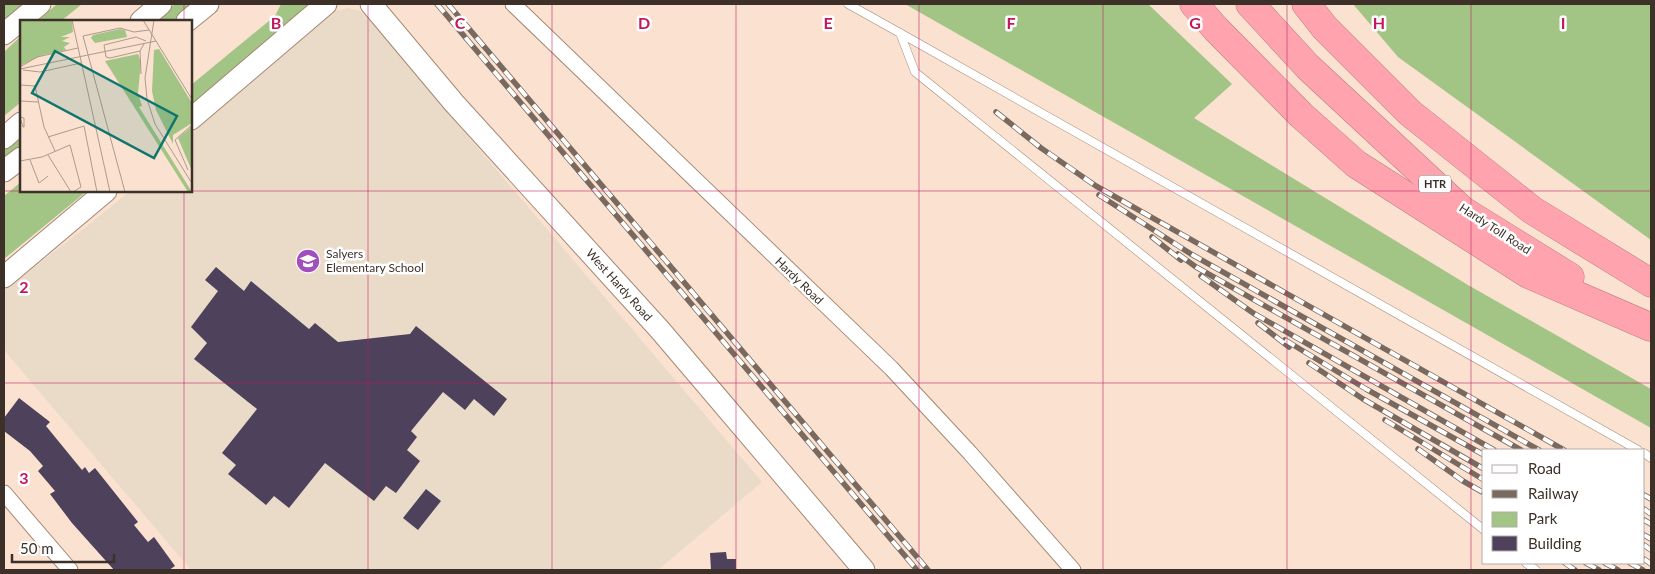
<svg xmlns="http://www.w3.org/2000/svg" width="1655" height="574" font-family="Lato,sans-serif">
  <style>
    .education { fill: #e9dbc8 }
    .green { fill: #a2c485 }
    .building { fill: #4d415b }
    .lines { fill: none; stroke-linecap: round; stroke-linejoin: round }
    .lane-casing { stroke: #a48873; stroke-width: 9 }
    .street-casing { stroke: #a48873; stroke-width: 17 }
    .secondary-casing { stroke: #a48873; stroke-width: 23 }
    .highway-casing { stroke: #bb7b80; stroke-width: 29 }
    .lane { stroke: #fff; stroke-width: 8 }
    .street { stroke: #fff; stroke-width: 15 }
    .secondary { stroke: #fff; stroke-width: 21 }
    .highway { stroke: #ffa4af; stroke-width: 28 }
    .rail-casing { stroke: #79695e; stroke-width: 5.5 }
    .rail { stroke: #fff; stroke-width: 4; stroke-dasharray: 11; stroke-linecap: butt }
    .grid { fill: none; stroke: #c2185b; stroke-width: 1; stroke-opacity: 0.55 }
    .labels { text-anchor: middle; stroke-width: 5; stroke-linejoin: round; paint-order: stroke }
    .shield { fill: #fff; stroke: #766e68; stroke-width: 1 }
    .shield-label { font-size: 11px; font-weight: bold; fill: #3c3028 }
    .street-label { font-size: 12px; fill: #3c3028; stroke: #fff }
    .poi-label { font-size: 12px; fill: #3c3028; stroke: #fff; text-anchor: start }
    .inset-road { fill: none; stroke: #ae9a8d; stroke-width: 1 }
    .view { fill: #0f766e; fill-opacity: 0.15; stroke: #0f766e; stroke-width: 2.5 }
    .inset-edge { fill: none; stroke: #3c3028; stroke-width: 2.5 }
    .grid-label { font-size: 16px; text-anchor: middle; font-weight: bold; fill: #c2185b; stroke: #fff; stroke-width: 5; stroke-linejoin: round; paint-order: stroke }
  </style>
  <rect width="100%" height="100%" fill="#fae1d0"/>
  <path class="education" d="M348 8 360 11 369 20 762 482 658 570H191L4 350V290L81 231 130 191H191V130L332 12Z"/>
  <g class="green">
    <path d="M4 4H29L4 22Z"/>
    <path d="M57 4H82L61 21H38Z"/>
    <path d="M175 4H197L176 21H155Z"/>
    <path d="M281 4H310L191 105V85L275 16Z"/>
    <path d="M905 4H1148L1232 84 1194 118 1468 285 1651 389V428Z"/>
    <path d="M1353 4H1651V240L1398 57Z"/>
    <path d="M21 36V102L4 116V52Z"/>
    <path d="M21 135V147L4 161V150Z"/>
    <path d="M21 182V191H87L4 259V196Z"/>
  </g>
  <g class="building">
    <path d="M216 267 244 291 251 281 309 329 315 323 338 342 410 334 416 326 507 399 494 416 474 399 465 410 443 392 411 431 417 437 407 450 420 461 396 493 386 486 374 501 325 463 289 508 274 496 266 505 228 474 236 465 222 453 257 409 194 359 207 343 191 327 218 291 205 280Z"/>
    <path d="M19 398 50 422 46 426 82 470 85 467 89 473 95 468 138 522 134 525 148 542 154 537 175 566 169 570H114L72 523 50 494 55 491 38 471 43 466 30 451 4 431V418Z"/>
    <path d="M426 489 441 501 418 530 403 518Z"/>
    <path d="M726 552 727 559H736V570H711L710 553Z"/>
  </g>
  <g class="lines">
    <g class="lane-casing">
      <g id="lane">
        <path d="M848 4 900 33 915 72 1484 530"/>
        <path d="M900 33 1638 450"/>
        <path d="M1644 453 1651 458"/>
        <path d="M1526 563 1536 570"/>
      </g>
    </g>
    <g class="street-casing">
      <g id="street">
        <path d="M513 4 891 368 970 453 1073 570"/>
        <path d="M4 493 70 570"/>
      </g>
    </g>
    <g class="secondary-casing">
      <g id="secondary">
        <path d="M371 4 454 103 660 330 864 570"/>
        <path d="M141 21 161 4"/>
        <path d="M187 21 208 4"/>
        <path d="M4 34 40 4"/>
        <path d="M191 119 326 4"/>
        <path d="M4 138 21 123"/>
        <path d="M4 171 21 158"/>
        <path d="M4 277 106 191"/>
      </g>
    </g>
    <g class="highway-casing">
      <g id="highway">
        <path d="M1194 4 1216 29 1301 115 1356 164 1528 274 1650 327"/>
        <path d="M1250 4 1308 67 1462 210 1570 277"/>
        <path d="M1306 4 1325 28 1410 113 1532 210 1651 283"/>
      </g>
    </g>
    <use href="#lane" class="lane"/>
    <use href="#street" class="street"/>
    <use href="#secondary" class="secondary"/>
    <use href="#highway" class="highway"/>
    <g class="rail-casing">
      <g id="rail">
        <path d="M437 4 917 570"/>
        <path d="M448 4 928 570"/>
        <path d="M996 112 1041 148 1096 186 1564 450"/>
        <path d="M1099 195 1191 254 1539 450"/>
        <path d="M1152 237 1181 260"/>
        <path d="M1178 254 1196 267 1521 450"/>
        <path d="M1201 276 1253 313 1494 450"/>
        <path d="M1258 323 1289 347"/>
        <path d="M1285 340 1366 389 1484 455"/>
        <path d="M1309 363 1363 399 1484 469"/>
        <path d="M1385 420 1484 480"/>
        <path d="M1418 449 1463 481 1484 493"/>
        <path d="M1644 495 1651 499"/>
        <path d="M1644 509 1651 514"/>
        <path d="M1644 520 1651 524"/>
        <path d="M1644 535 1651 539"/>
        <path d="M1644 545 1651 550"/>
        <path d="M1644 559 1651 564"/>
        <path d="M1565 563 1575 570"/>
        <path d="M1586 563 1599 570"/>
        <path d="M1605 563 1618 570"/>
        <path d="M1630 563 1643 570"/>
      </g>
    </g>
    <use href="#rail" class="rail"/>
  </g>
  <path class="grid" d="M184 4V21M368 4V570M552 4V570M736 4V570M919 4V570M1103 4V570M1287 4V570M1471 4V570M4 191H1651M184 191V570M4 383H1651"/>
  <defs>
    <g id="school-disc" transform="scale(1.25)"><circle r="9.5" fill="#a24ebc" stroke="#fff"/><path d="M0-5L7-2L0 1L-7-2ZM-4 1L0 2.5L4 1V4Q0 6-4 4Z" fill="#fff"/></g>
  </defs>
  <g fill-rule="evenodd">
    <use href="#school-disc" x="308" y="261"/>
  </g>
  <g class="labels">
    <rect class="shield" x="1419" y="175.5" width="32" height="17" rx="4"/>
    <g class="shield-label">
      <text x="1435" y="188">HTR</text>
    </g>
    <g class="street-label">
      <text transform="translate(1495 229) rotate(33)" y="4">Hardy Toll Road</text>
      <text transform="translate(799 281) rotate(44)" y="4">Hardy Road</text>
      <text transform="translate(619 285) rotate(48)" y="4">West Hardy Road</text>
    </g>
    <g class="poi-label">
      <text x="326" y="258">Salyers<tspan x="326" dy="14">Elementary School</tspan></text>
    </g>
  </g>
  <g transform="translate(20 20)">
    <rect width="172" height="172" fill="#fae1d0"/>
    <path d="M1 0H52L53 12 41 17H50L42 21 50 23 44 27 46 30 23 35 0 46ZM100 9 105 10 107 17 75 23 71 18 73 15ZM139 29 172 83V103L153 115V124L136 90 132 71 134 30ZM118 34 121 42 118 73 122 86 119 87 172 172H168L85 41ZM172 106V151L158 118Z" fill="#a2c485"/>
    <path class="inset-road" d="M52 0 90 172M123 0 173 81M134 0 125 58 127 79 135 104 173 165M124 24 120 31 90 38 86 37 84 25 116 17 126 21M120 31 121 54M0 47 17 37 58 28M0 49 136 21M3 50 20 52 61 43M0 65 15 66 24 107 35 131M0 81 19 82M0 97 4 98V107H3ZM28 117 64 106 77 172M28 135 51 172M10 140 19 163 28 156M0 141 22 137 50 125 61 167 53 172M168 150 155 120 173 104M105 172 63 16 100 8 114 12 129 10"/>
    <path class="view" d="M35 31 157 96 134 138 12 73Z"/>
    <rect width="172" height="172" class="inset-edge"/>
  </g>
  <g class="grid-label">
    <text x="276" y="29">B</text>
    <text x="460" y="29">C</text>
    <text x="644" y="29">D</text>
    <text x="828" y="29">E</text>
    <text x="1011" y="29">F</text>
    <text x="1195" y="29">G</text>
    <text x="1379" y="29">H</text>
    <text x="1563" y="29">I</text>
    <text x="24" y="293">2</text>
    <text x="24" y="484">3</text>
  </g>
  <rect width="1655" height="574" fill="none" stroke="#3c3028" stroke-width="10"/>
  <rect x="1482" y="449" width="162" height="115" fill="#ffffff" stroke="#b1aca9"/>
  <rect x="1492" y="465" width="25" height="8" fill="#ffffff" stroke="#b1aca9"/>
  <text x="1528" y="474" font-size="15" fill="#3c3028">Road</text>
  <rect x="1492" y="490" width="25" height="8" fill="#79695e" stroke="#b1aca9"/>
  <text x="1528" y="499" font-size="15" fill="#3c3028">Railway</text>
  <rect x="1492" y="512" width="25" height="15" fill="#a2c485" stroke="#b1aca9"/>
  <text x="1528" y="524" font-size="15" fill="#3c3028">Park</text>
  <rect x="1492" y="536" width="25" height="15" fill="#4d415b" stroke="#b1aca9"/>
  <text x="1528" y="549" font-size="15" fill="#3c3028">Building</text>
  <path d="M12 554v8h102v-8" fill="none" stroke="#3c3028" stroke-width="2.5"/>
  <text x="20" y="554" font-size="15" fill="#3c3028" stroke="#ffffff" stroke-width="4" paint-order="stroke">50 m</text>
</svg>
